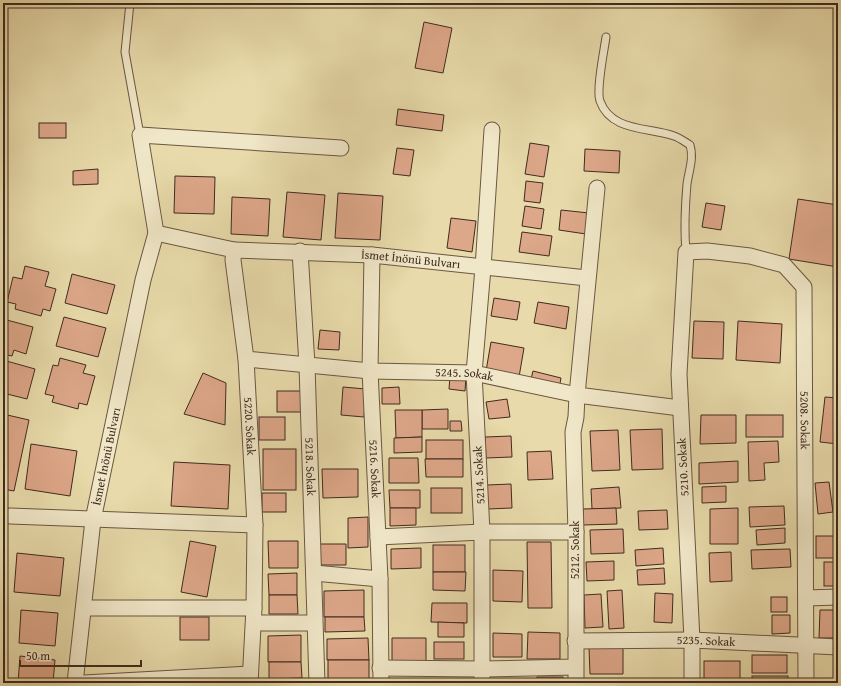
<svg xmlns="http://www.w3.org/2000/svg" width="841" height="686" font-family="'Gentium Book Plus',serif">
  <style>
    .building { fill: #dda789; stroke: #412b1f }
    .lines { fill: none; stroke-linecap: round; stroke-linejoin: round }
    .service-casing { stroke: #6b5742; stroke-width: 9 }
    .minor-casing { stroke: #6b5742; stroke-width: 17 }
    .service { stroke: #f0e7c8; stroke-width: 7 }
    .minor { stroke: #f0e7c8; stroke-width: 15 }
    .labels { text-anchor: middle; stroke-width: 3; stroke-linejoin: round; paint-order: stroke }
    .street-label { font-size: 12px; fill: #412b1f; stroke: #f0e7c8 }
  </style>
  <rect width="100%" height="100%" fill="#e8daaa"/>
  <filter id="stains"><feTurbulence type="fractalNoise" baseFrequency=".005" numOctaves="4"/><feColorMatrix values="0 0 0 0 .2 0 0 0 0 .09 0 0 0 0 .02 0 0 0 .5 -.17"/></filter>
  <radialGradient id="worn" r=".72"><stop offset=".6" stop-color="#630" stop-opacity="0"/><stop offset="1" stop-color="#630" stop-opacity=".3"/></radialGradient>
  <g class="building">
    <path d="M424 22 452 28 443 73 415 68Z"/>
    <path d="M398 109 444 115 442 131 396 125Z"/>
    <rect x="39" y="123" width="27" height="15"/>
    <path d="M530 143 549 146 544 177 525 174Z"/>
    <path d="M397 148 414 150 410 176 393 174Z"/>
    <path d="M585 149 620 151 619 173 584 171Z"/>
    <path d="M98 169V184L73 185V171Z"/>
    <path d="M175 176 215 177 214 214 174 213Z"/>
    <path d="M526 181 543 183 540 203 524 201Z"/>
    <path d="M287 192 325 195 321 240 283 237Z"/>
    <path d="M338 193 383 196 380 240 335 238Z"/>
    <path d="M232 197 270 199 268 236 231 234Z"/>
    <path d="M798 199 838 205V267L789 259Z"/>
    <path d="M706 203 725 206 721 230 702 227Z"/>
    <path d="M525 206 544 209 541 229 522 226Z"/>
    <path d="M561 210 589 213 586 234 559 230Z"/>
    <path d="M451 218 476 221 472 252 447 248Z"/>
    <path d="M522 232 552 236 549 256 519 252Z"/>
    <path d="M25 266 49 272 45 286 56 289 50 311 43 309 41 316 15 309 16 304 7 302 13 277 22 279Z"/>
    <path d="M72 274 115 285 107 314 65 303Z"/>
    <path d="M494 298 520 302 517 320 491 316Z"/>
    <path d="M538 302 569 307 566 329 534 323Z"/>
    <path d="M64 317 106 328 98 357 56 346Z"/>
    <path d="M3 319 33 327 26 354 14 350 12 356 3 354Z"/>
    <path d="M694 321 724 322 723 359 692 358Z"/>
    <path d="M738 321 782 324 780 363 736 360Z"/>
    <path d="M320 330 340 332 339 350 318 349Z"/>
    <path d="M491 342 524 348 519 377 486 371Z"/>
    <path d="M60 358 86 365 83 373 95 376 87 405 79 403 78 409 52 402 54 396 45 394 53 365 58 366Z"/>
    <path d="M3 360 35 369 27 399 3 393Z"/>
    <path d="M533 371 561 378 559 389 530 383Z"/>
    <path d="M203 373 226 383 225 425 184 414Z"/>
    <path d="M450 376 466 377 465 391 449 389Z"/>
    <path d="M343 387 366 389 364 417 341 415Z"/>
    <path d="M399 387 400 404H382V388Z"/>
    <rect x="277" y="391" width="26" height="21"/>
    <path d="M825 397 838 398V444L820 442Z"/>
    <path d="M507 399 510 417 489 419 486 402Z"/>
    <path d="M448 409V429H422V410Z"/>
    <path d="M395 410H422V437L396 438Z"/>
    <path d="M3 414 29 420 14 491 3 489Z"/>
    <path d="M701 415H736V443L700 444Z"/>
    <rect x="746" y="415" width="37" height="22"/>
    <rect x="259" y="417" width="26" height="23"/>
    <path d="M450 421H461L462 431H450Z"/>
    <path d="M662 429 663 469 632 470 630 430Z"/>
    <path d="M618 430 620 470 592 471 590 431Z"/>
    <path d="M511 436 512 457 486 458 485 437Z"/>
    <path d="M422 437V452L394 453V438Z"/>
    <rect x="426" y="440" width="37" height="19"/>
    <path d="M778 441 779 462 764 463 765 480 749 481 748 442Z"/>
    <path d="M31 444 77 451 70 496 25 489Z"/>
    <rect x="263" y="449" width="33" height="41"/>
    <path d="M551 451 553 479 528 480 527 452Z"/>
    <path d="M389 458H418L419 483H389Z"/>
    <path d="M425 459H463V477H426Z"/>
    <path d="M738 461V482L699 484V463Z"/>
    <path d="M174 462 230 465 228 509 171 506Z"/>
    <path d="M322 469H358V497L323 498Z"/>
    <path d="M829 482 833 512 818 514 815 483Z"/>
    <path d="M511 484 512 508 488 509 487 485Z"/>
    <path d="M726 486V502L702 503V487Z"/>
    <path d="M619 487 621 508 592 509 591 489Z"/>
    <rect x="431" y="488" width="31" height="25"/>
    <path d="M389 490H420V508H390Z"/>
    <rect x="262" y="493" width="24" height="19"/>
    <path d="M784 506 785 525 750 527 749 507Z"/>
    <path d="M390 508H416V525L390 526Z"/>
    <path d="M616 508 617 524 583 525V509Z"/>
    <path d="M738 508V544H710V509Z"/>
    <path d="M667 510 668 529 639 530 638 511Z"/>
    <path d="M368 517V547L348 548V518Z"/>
    <path d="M785 528V543L757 545 756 530Z"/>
    <path d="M623 529 624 553 591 554 590 530Z"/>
    <rect x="816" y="536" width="22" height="22"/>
    <path d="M190 541 216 546 207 597 181 592Z"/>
    <path d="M268 541H298V568H269Z"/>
    <path d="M527 542H551L552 608H528Z"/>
    <path d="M319 544H346V565H320Z"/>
    <rect x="433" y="545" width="32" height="27"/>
    <path d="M421 548V568L391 569V549Z"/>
    <path d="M663 548 664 564 636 566 635 550Z"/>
    <path d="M790 549 791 567 752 569 751 550Z"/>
    <path d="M731 552 732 581 710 582 709 553Z"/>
    <path d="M17 553 64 558 60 596 14 592Z"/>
    <path d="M614 561V580L587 581 586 562Z"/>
    <rect x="824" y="562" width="14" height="24"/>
    <path d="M664 568 665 584 638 585 637 570Z"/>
    <path d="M493 570 523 571 522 602 493 601Z"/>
    <path d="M433 572H466L465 591 433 590Z"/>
    <path d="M297 573V595H269L268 574Z"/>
    <path d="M364 590V617H324V591Z"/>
    <path d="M622 590 624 628 609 629 607 591Z"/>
    <path d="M655 593 673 594 672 623 654 622Z"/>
    <path d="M601 594 603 627 585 628 584 595Z"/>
    <path d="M269 595H297L298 614H269Z"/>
    <rect x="771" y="597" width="16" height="15"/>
    <path d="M432 603H467V623L431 622Z"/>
    <path d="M21 610 58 613 55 646 19 643Z"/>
    <path d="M820 610H838V638H819Z"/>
    <path d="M772 615H790V633L772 634Z"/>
    <rect x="180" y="617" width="29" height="23"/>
    <path d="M325 617H364L365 631 325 632Z"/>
    <path d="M438 622 464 623V637H438Z"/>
    <path d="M528 632 560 633V659H527Z"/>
    <path d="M493 633 522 634V657H493Z"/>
    <path d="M301 635V662H268V636Z"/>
    <path d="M368 638 369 660H327V639Z"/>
    <path d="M392 638H426V663L392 662Z"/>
    <rect x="434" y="642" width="30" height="17"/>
    <path d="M589 648H623V674H590Z"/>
    <rect x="752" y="655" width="35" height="18"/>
    <path d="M20 656 55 660 53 683H18Z"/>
    <rect x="328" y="660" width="41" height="19"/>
    <rect x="704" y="661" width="36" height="18"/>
    <path d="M269 662H301L302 678 269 679Z"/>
    <rect x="752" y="676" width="36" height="7"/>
    <rect x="537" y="677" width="26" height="6"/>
  </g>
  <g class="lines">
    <g class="service-casing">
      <g id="service">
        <path d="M130 3 125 52 140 135"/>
        <path d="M606 37C604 51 596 90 600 101 611 132 649 127 674 136 680 138 685 142 690 145 694 158 689 170 687 184 685 207 684 229 686 252"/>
      </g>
    </g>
    <g class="minor-casing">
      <g id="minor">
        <path id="s1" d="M156 233 234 250 233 260 246 359 255 525 254 608 250 683"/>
        <path id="s2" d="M234 250 372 255 587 278"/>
        <path id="s3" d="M300 251 307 365 317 683"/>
        <path id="s4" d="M372 255 370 371 380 579 381 683"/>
        <path id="s5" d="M246 359 370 371 474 373 577 395 680 408"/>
        <path d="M10 516 255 525"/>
        <path d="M378 537 482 532H576"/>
        <path d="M314 573 380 579"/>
        <path d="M806 598 838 597"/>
        <path d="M84 608H254"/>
        <path d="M254 623H314"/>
        <path id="s6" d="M575 641 692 640 838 647"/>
        <path d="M380 668 482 669 575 667"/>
        <path id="s7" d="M75 683 93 520 143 280 156 233 140 135 341 148"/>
        <path d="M84 683 250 674"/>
        <path d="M482 683V532L474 373 483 268 492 130"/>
        <path d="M576 683V532L573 432 576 417 577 395 597 188"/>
        <path id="s8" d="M692 683V640L679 374 686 252 707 251 750 256 784 265 804 287 806 683"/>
      </g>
    </g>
    <use href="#service" class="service"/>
    <use href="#minor" class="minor"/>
  </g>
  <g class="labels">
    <g class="street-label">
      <text dy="4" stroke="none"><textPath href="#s2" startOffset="177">İsmet İnönü Bulvarı</textPath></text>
      <text dy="4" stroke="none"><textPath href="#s5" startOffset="219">5245. Sokak</textPath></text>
      <text dy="4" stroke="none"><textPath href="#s8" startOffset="694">5208. Sokak</textPath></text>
      <text dy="4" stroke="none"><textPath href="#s1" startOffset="257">5220. Sokak</textPath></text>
      <text dy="4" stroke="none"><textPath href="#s7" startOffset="229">İsmet İnönü Bulvarı</textPath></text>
      <text dy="4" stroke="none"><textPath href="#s3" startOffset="216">5218. Sokak</textPath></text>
      <text transform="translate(683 467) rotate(-93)" y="4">5210. Sokak</text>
      <text dy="4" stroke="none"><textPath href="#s4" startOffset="214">5216. Sokak</textPath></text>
      <text transform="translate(479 475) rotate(-93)" y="4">5214. Sokak</text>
      <text transform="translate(575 550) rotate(-90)" y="4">5212. Sokak</text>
      <text dy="4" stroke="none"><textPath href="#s6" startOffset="131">5235. Sokak</textPath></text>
    </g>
  </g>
  <rect width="841" height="686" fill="none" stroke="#e8daaa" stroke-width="16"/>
  <rect x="4" y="4" width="833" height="678" fill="none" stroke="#412b1f" stroke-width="2"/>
  <rect x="8" y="8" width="825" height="670" fill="none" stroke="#412b1f"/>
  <path d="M20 660v6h121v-6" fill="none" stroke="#412b1f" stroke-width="2"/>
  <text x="26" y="660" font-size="12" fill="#412b1f" stroke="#f0e7c8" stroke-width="3" paint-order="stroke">50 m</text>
  <rect width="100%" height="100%" filter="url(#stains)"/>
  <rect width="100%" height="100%" fill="url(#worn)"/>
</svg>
